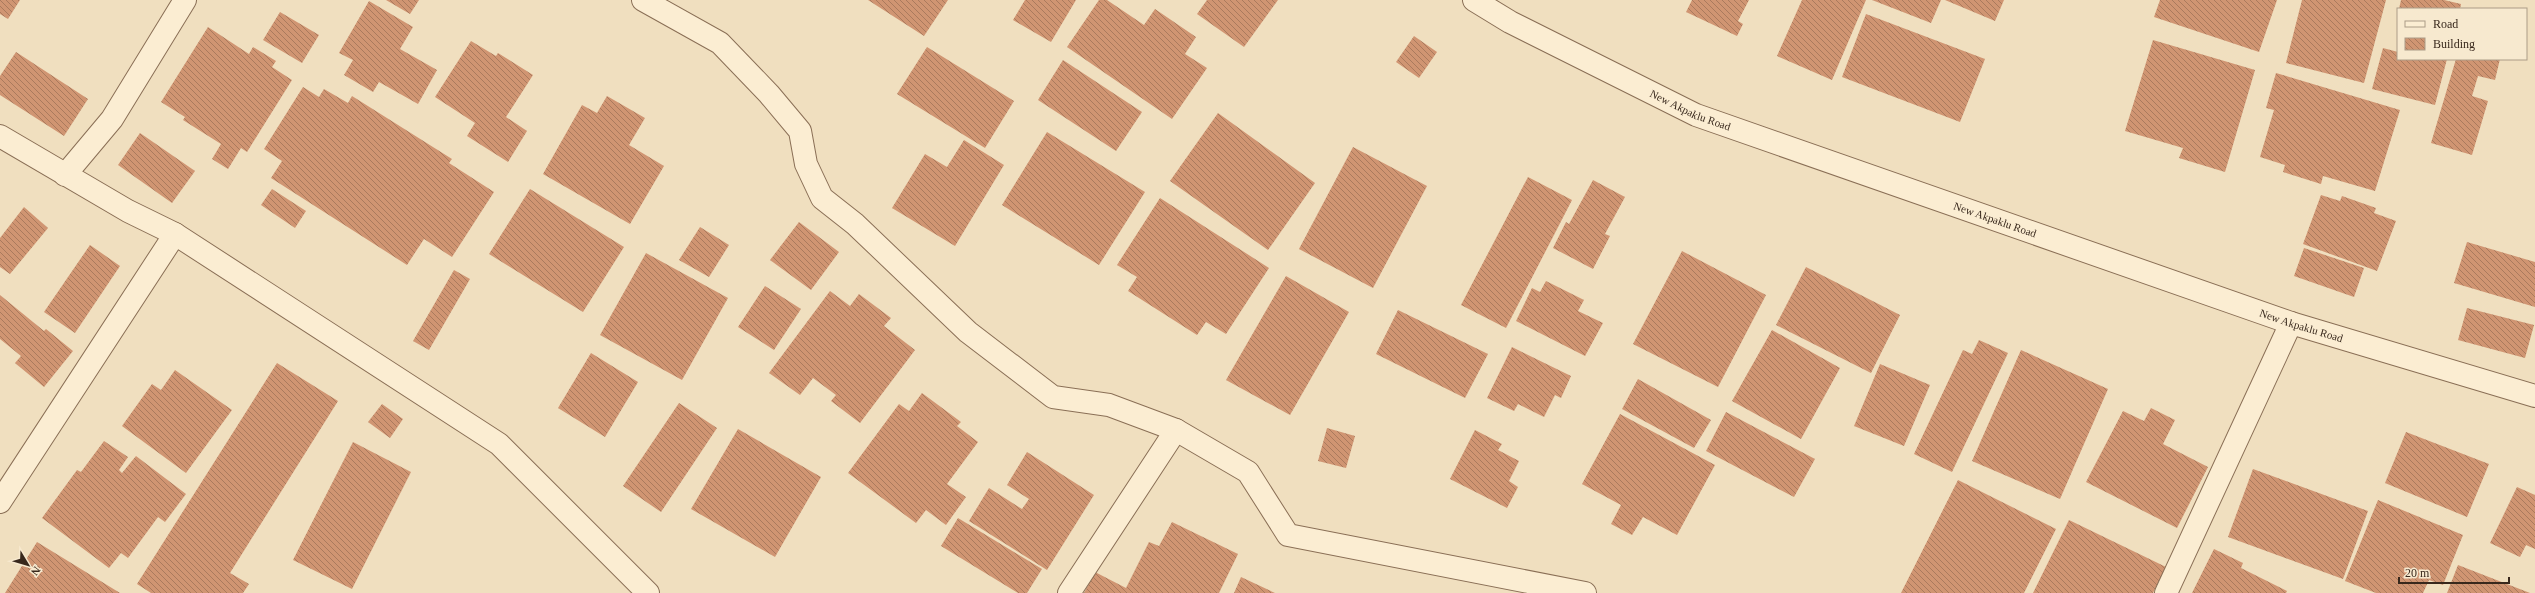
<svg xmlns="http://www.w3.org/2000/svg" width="2535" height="593" font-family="Georgia,serif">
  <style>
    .building { fill: url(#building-back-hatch) }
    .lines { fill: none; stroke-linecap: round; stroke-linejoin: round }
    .minor-casing { stroke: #8a6f56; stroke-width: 24 }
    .minor { stroke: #fbedd2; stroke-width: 22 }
    .labels { text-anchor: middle; stroke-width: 3.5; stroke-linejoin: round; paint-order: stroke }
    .street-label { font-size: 11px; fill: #38281c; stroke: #f7e9cf }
  </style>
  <defs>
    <pattern id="building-back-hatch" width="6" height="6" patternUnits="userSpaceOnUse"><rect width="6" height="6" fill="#d09572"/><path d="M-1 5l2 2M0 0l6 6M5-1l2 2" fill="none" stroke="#aa7a5d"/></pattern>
  </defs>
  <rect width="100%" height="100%" fill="#f0dfbf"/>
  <g class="building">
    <path d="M0 0H20L8 19 0 14Z"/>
    <path d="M386 0H419L410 14Z"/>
    <path d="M868 0H948L924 36Z"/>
    <path d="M1025 0H1076L1051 42 1013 20Z"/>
    <path d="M1099 0H1107L1144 25 1155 9 1196 37 1185 54 1207 68 1172 119 1067 47Z"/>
    <path d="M1207 0H1278L1244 47 1197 14Z"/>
    <path d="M1692 0H1749L1738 21 1743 24 1737 36 1686 12Z"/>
    <path d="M1802 0H1866L1832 80 1777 56Z"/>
    <path d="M1872 0H1941L1931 23Z"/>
    <path d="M1945 0H2004L1995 21Z"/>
    <path d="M2160 0H2277L2259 52 2154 17Z"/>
    <path d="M2302 0H2386L2364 83 2286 63Z"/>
    <path d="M2401 0H2444L2461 4 2460 9H2399Z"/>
    <path d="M369 1 413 27 400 49 437 70 418 104 379 82 373 92 344 75 353 60 339 53Z"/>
    <path d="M280 12 319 35 302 63 263 40Z"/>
    <path d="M1866 14 1985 59 1960 122 1842 77Z"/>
    <path d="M208 27 249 54 253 47 276 61 272 67 292 80 247 152 241 148 228 169 212 159 221 144 183 120 185 117 161 102Z"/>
    <path d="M1414 36 1437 52 1419 78 1396 62Z"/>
    <path d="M2153 40 2255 70 2225 172 2179 158 2183 148 2125 131Z"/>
    <path d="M471 41 496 56 498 53 533 75 506 117 527 131 508 162 467 136 475 123 435 97Z"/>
    <path d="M927 47 1014 101 985 148 897 94Z"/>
    <path d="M2383 48 2398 52V59H2447L2435 105 2372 89Z"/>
    <path d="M16 52 88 99 64 136 0 95V76Z"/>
    <path d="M2456 59H2500L2495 80 2478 76 2472 96 2488 101 2472 155 2431 143Z"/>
    <path d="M1063 60 1142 112 1116 151 1038 100Z"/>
    <path d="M2276 73 2400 110 2375 191 2323 176 2321 184 2283 172 2285 165 2260 157 2274 110 2266 108Z"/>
    <path d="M303 87 319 97 324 89 348 103 352 96 452 159 449 163 494 192 452 257 424 239 407 265 271 178 282 161 264 149Z"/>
    <path d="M607 96 645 118 629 145 664 166 630 224 543 174 582 105 597 113Z"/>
    <path d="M1218 113 1315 183 1268 250 1170 181Z"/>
    <path d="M1047 132 1145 192 1099 265 1002 205Z"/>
    <path d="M140 133 195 171 172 203 118 165Z"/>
    <path d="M964 140 1004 165 955 246 892 208 925 154 947 167Z"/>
    <path d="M1353 147 1427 186 1373 288 1299 249Z"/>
    <path d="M1528 177 1572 200 1506 328 1461 305Z"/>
    <path d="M1593 180 1625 197 1605 234 1610 236 1593 269 1553 248 1566 222 1569 224Z"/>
    <path d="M272 189 306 211 295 228 261 205Z"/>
    <path d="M530 189 624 247 583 312 489 254Z"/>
    <path d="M2321 195 2340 201 2342 196 2376 208 2374 213 2396 221 2377 271 2303 244Z"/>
    <path d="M1160 198 1269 268 1226 334 1206 322 1197 335 1128 291 1137 277 1117 265Z"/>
    <path d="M24 207 48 228 10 274 0 267V238Z"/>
    <path d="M799 222 839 252 811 290 770 260Z"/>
    <path d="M700 227 729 245 709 277 679 260Z"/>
    <path d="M2467 242 2535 262V307L2454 283Z"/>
    <path d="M90 245 120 266 75 333 44 312Z"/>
    <path d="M2304 248 2364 268 2354 297 2294 276Z"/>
    <path d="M1682 251 1766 295 1718 387 1633 344Z"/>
    <path d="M646 253 728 298 682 380 600 335Z"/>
    <path d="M1806 267 1900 315 1871 373 1776 325Z"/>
    <path d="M454 270 470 279 429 350 413 341Z"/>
    <path d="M1286 276 1349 312 1290 415 1226 380Z"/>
    <path d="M1546 281 1584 300 1578 311 1603 323 1585 356 1516 321 1532 288 1540 292Z"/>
    <path d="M765 286 801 309 774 350 738 327Z"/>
    <path d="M830 291 850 306 859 294 891 318 884 326 915 350 860 423 831 401 836 395 813 378 800 395 769 373Z"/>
    <path d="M0 295 44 331 46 329 73 351 44 387 15 363 21 356 0 339Z"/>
    <path d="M2467 308 2534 325 2525 358 2458 340Z"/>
    <path d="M1398 310 1488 354 1465 398 1376 354Z"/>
    <path d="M1772 330 1840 368 1801 439 1732 401Z"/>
    <path d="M1979 340 2008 353 1952 472 1914 454 1963 350 1972 354Z"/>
    <path d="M1512 347 1571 376 1561 398 1555 395 1544 417 1518 404 1514 411 1487 398Z"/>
    <path d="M2021 350 2108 389 2060 499 1972 461Z"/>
    <path d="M591 353 638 382 605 437 558 408Z"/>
    <path d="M277 363 338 401 230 573 249 584 243 593H151L137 584Z"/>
    <path d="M1880 364 1930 385 1904 446 1854 426Z"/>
    <path d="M175 370 232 410 186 473 122 426 152 384 161 390Z"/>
    <path d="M1638 379 1711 420 1694 448 1622 409Z"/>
    <path d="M922 393 961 422 957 426 978 442 947 484 966 497 946 525 926 510 916 523 848 473 899 404 909 411Z"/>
    <path d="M679 403 717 428 661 512 623 486Z"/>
    <path d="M382 404 403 419 390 438 368 422Z"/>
    <path d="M2151 408 2175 420 2163 444 2208 467 2177 528 2086 482 2123 411 2144 421Z"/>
    <path d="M1726 412 1815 459 1794 497 1706 451Z"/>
    <path d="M1620 414 1715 465 1677 535 1643 517 1632 535 1611 524 1621 505 1582 484Z"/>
    <path d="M1327 428 1355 436 1346 468 1318 461Z"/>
    <path d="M738 429 821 477 775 557 691 509Z"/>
    <path d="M1475 430 1502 444 1498 450 1519 461 1509 481 1518 487 1507 508 1450 479Z"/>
    <path d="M2406 432 2489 464 2467 517 2385 483Z"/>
    <path d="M104 441 128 457 119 470 122 473 136 456 186 494 165 522 158 517 128 558 121 553 109 568 42 518 77 470 81 472Z"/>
    <path d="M353 442 411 472 352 589 293 560Z"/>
    <path d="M1027 452 1094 495 1047 570 969 521 989 488 1022 509 1029 499 1007 485Z"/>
    <path d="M2253 469 2368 511 2343 579 2228 537Z"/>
    <path d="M1958 480 2056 529 2024 593H1901Z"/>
    <path d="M2517 487 2535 495V549L2526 545 2520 557 2490 543Z"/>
    <path d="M2378 500 2463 535 2443 585 2429 580 2423 593H2376L2345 581Z"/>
    <path d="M958 518 1042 569 1027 593H1018L941 546Z"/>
    <path d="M2069 520 2166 567 2153 593H2033Z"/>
    <path d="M1172 522 1238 554 1219 593H1084L1095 572 1126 588 1149 542 1159 546Z"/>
    <path d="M37 542 120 593H5Z"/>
    <path d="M2214 549 2243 563 2241 568 2287 591 2286 593H2192Z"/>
    <path d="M2458 565 2530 593H2447Z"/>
    <path d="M1241 577 1275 593H1234Z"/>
  </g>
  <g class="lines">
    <g class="minor-casing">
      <g id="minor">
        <path d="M643 0 720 43 769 94 800 131 806 164 822 198 855 224 968 332 1053 397 1109 405 1176 430 1248 472 1288 535 1585 593"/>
        <path id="s1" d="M1474 0 1510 22 1696 115 2291 323 2535 396"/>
        <path d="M0 136 128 211 175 234 499 444 648 593"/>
        <path d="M65 175 112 119 185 0"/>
        <path d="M0 502 175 234"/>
        <path d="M1069 593 1176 430"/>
        <path d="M2166 593 2291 323"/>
      </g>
    </g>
    <use href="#minor" class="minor"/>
  </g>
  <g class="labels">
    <g class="street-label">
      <text dy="4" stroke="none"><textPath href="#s1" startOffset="243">New Akpaklu Road</textPath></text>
      <text dy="4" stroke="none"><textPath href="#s1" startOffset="567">New Akpaklu Road</textPath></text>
      <text dy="4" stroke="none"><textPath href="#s1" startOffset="891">New Akpaklu Road</textPath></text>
    </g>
  </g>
  <rect x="2397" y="8" width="130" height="52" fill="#f7e9cf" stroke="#ab9c87"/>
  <rect x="2405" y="21" width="20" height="6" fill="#fbedd2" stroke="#ab9c87"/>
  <text x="2433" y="28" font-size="12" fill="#38281c">Road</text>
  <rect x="2405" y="38" width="20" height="12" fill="url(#building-back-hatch)" stroke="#ab9c87"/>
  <text x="2433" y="48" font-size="12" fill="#38281c">Building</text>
  <g transform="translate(28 565) rotate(128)" stroke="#f7e9cf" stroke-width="3" paint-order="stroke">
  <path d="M0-3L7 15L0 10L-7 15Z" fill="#38281c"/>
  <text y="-6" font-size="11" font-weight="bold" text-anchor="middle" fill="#38281c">N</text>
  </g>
  <path d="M2399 577v6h110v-6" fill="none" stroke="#38281c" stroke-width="2"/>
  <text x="2405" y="577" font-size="12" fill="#38281c" stroke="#f7e9cf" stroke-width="3" paint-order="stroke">20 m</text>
</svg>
